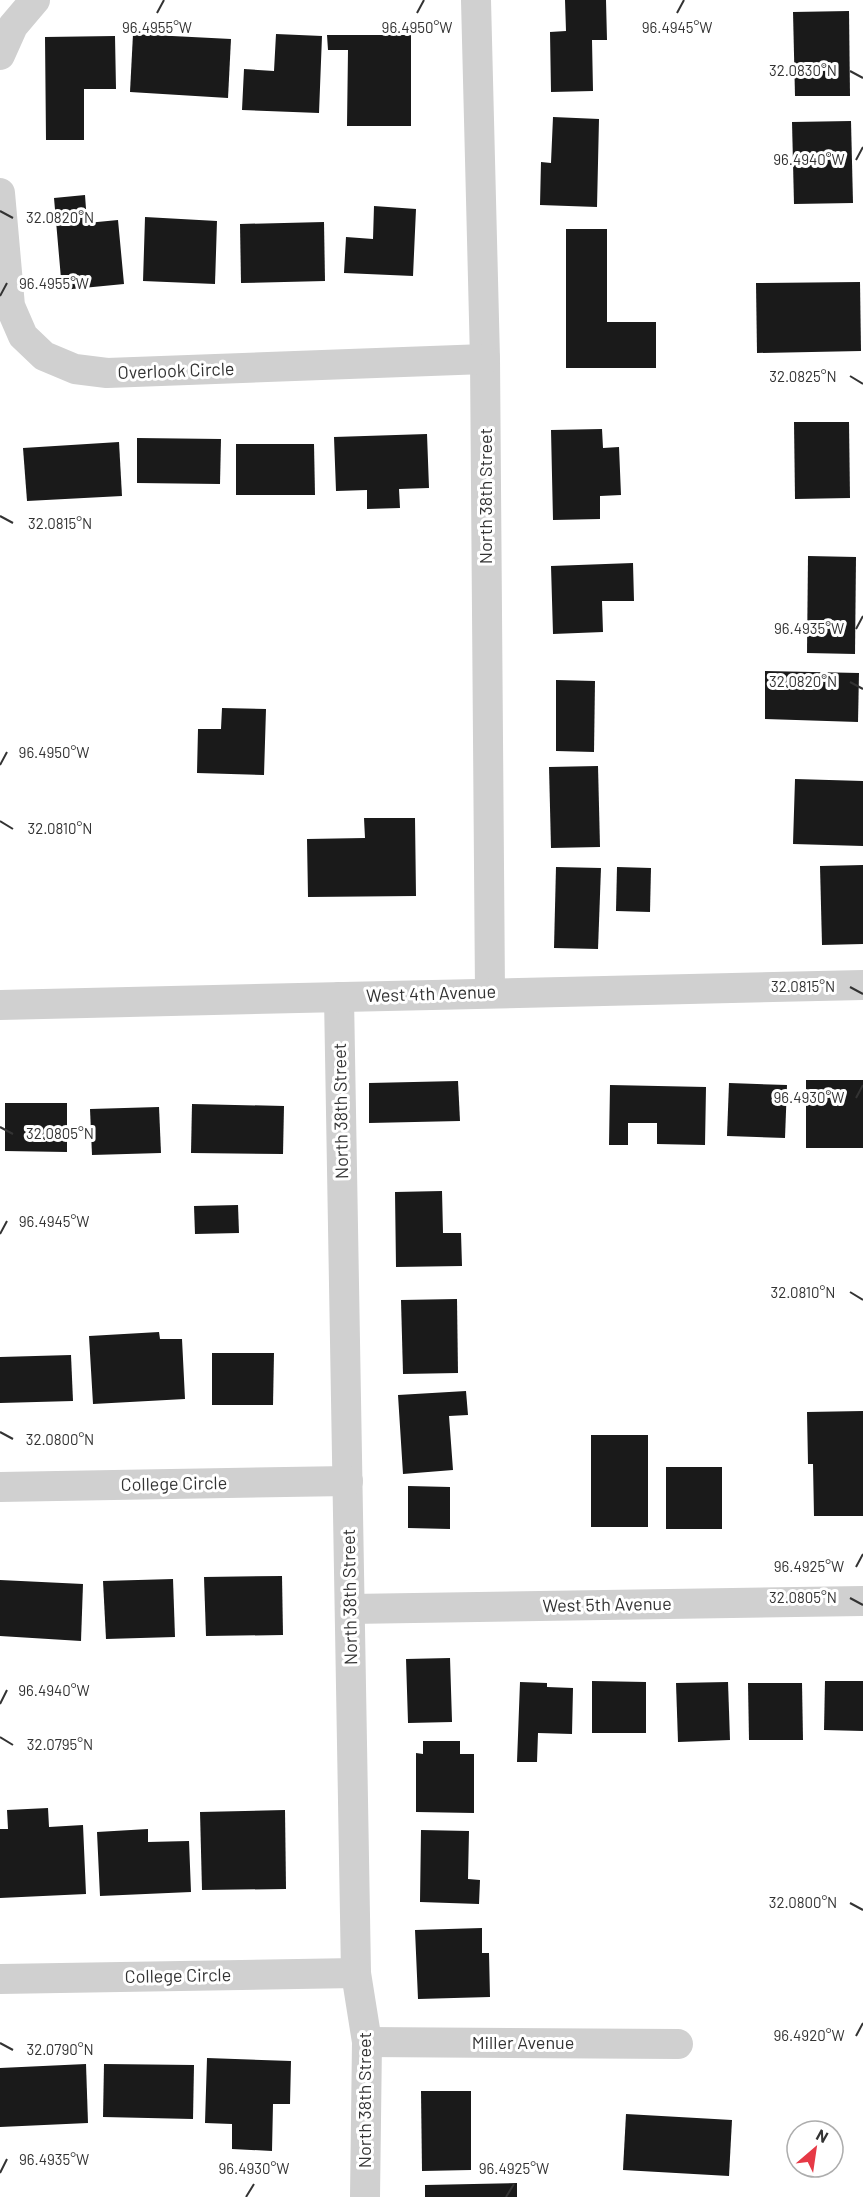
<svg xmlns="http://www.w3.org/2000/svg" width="863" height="2197" font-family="Barlow,sans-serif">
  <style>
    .building { fill: #1a1a1a }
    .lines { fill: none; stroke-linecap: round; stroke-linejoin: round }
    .minor { stroke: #d0d0d0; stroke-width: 30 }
    .ticks { fill: none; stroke: #333; stroke-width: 2 }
    .labels { text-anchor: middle; stroke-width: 6; stroke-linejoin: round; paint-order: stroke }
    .street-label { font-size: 18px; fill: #333; stroke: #fff }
    .ticks-label { font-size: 15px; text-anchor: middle; fill: #333; stroke: #fff; stroke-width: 6; stroke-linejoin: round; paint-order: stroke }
  </style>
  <rect width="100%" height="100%" fill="#fff"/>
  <g class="building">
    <path d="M565 0H606L607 40H592L593 91 551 92 550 32 566 31Z"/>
    <path d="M849 11 850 96H795L793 12Z"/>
    <path d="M133 34 231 39 228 98 130 92Z"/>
    <path d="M276 34 322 36 319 113 242 110 244 69 274 71Z"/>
    <path d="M327 35H411V126H347L348 50H328Z"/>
    <path d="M115 36 116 89H84V140H46L45 37Z"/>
    <path d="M553 117 599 119 597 207 540 205 541 162 551 163Z"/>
    <path d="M851 121 853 203 794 204 792 122Z"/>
    <path d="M85 195 87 223 118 220 124 284 62 290 54 198Z"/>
    <path d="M374 206 416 209 413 276 344 273 346 237 373 239Z"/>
    <path d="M145 217 217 221 215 284 143 281Z"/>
    <path d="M324 222 325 281 241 283 240 224Z"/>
    <path d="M566 229H607V322H656V368H566Z"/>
    <path d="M860 282 861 351 757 353 756 283Z"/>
    <path d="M794 422H849L850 498 795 499Z"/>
    <path d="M602 429 603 448 619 447 621 495 600 496V519L553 520 551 430Z"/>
    <path d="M427 434 429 488 399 489 400 508 367 509V490L336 491 334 437Z"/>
    <path d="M137 438 221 439 220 484 137 483Z"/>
    <path d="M119 442 122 496 27 501 23 448Z"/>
    <path d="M236 444H314L315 495H236Z"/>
    <path d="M808 556 856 557 855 654 807 653Z"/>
    <path d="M633 563 634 601H602L603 632 553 634 551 566Z"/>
    <path d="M765 671 859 673 858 722 765 719Z"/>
    <path d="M556 680 595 681 594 752 556 751Z"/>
    <path d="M222 708 266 709 264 775 197 773 198 729H221Z"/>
    <path d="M598 766 600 847 551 848 549 767Z"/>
    <path d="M795 779 863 781V846L793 844Z"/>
    <path d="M364 818H415L416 896 308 897 307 839 365 838Z"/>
    <path d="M863 865V944L822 945 820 866Z"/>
    <path d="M556 867 601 868 598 949 554 948Z"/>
    <path d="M617 867 651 868 650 912 616 911Z"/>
    <rect x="806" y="1080" width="57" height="68"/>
    <path d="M458 1081 460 1121 369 1123V1083Z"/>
    <path d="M729 1083 787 1085 785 1138 727 1136Z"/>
    <path d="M610 1085 706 1087 705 1145 657 1144V1123H628V1145H609Z"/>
    <path d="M5 1103H67V1152L5 1151Z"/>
    <path d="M192 1104 284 1106 283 1154 191 1153Z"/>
    <path d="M159 1107 161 1153 92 1155 90 1109Z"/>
    <path d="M442 1191 443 1233H461L462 1266 396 1267 395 1192Z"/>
    <path d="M238 1205 239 1233 195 1234 194 1206Z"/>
    <path d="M457 1299 458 1373 403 1374 401 1300Z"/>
    <path d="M159 1332 160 1339H182L185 1399 93 1404 89 1336Z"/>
    <path d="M212 1353H274L273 1405H212Z"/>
    <path d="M71 1355 73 1401 0 1403V1357Z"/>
    <path d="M466 1391 468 1415 449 1416 453 1470 403 1474 398 1395Z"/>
    <path d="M863 1411V1516H814L813 1464H808L807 1412Z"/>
    <rect x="591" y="1435" width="57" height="92"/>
    <rect x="666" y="1467" width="56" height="62"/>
    <path d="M408 1486 450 1487V1529L408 1528Z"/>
    <path d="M282 1576 283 1635 206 1636 204 1577Z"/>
    <path d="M173 1579 175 1637 106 1639 103 1581Z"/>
    <path d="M0 1580 83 1584 81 1641 0 1636Z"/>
    <path d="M450 1658 452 1722 408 1723 406 1659Z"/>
    <path d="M592 1681 646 1682V1733H592Z"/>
    <path d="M825 1681H863V1731L824 1730Z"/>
    <path d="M520 1682 547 1683V1687L573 1688 572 1734 538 1733 537 1762H517Z"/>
    <path d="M728 1682 730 1740 678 1742 676 1683Z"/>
    <path d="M748 1683H802L803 1740H749Z"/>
    <path d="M423 1741H460V1754H474V1813L416 1812V1753L423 1754Z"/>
    <path d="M48 1808 49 1827 83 1825 86 1894 0 1898V1829H8L7 1810Z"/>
    <path d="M285 1810 286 1889 202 1890 200 1812Z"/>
    <path d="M148 1829V1842L189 1841 191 1892 100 1896 97 1832Z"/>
    <path d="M421 1830 469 1831 468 1879 480 1880 479 1904 420 1902Z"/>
    <path d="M482 1928V1953H489L490 1997 418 1999 415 1930Z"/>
    <path d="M207 2058 291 2061 290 2104H273L272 2151 232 2149V2124L205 2123Z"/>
    <path d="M86 2064 88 2123 0 2127V2068Z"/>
    <path d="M104 2064 194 2065 193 2119 103 2117Z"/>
    <path d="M421 2091H471V2170L422 2171Z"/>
    <path d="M626 2114 732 2120 729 2176 623 2170Z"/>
    <path d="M517 2183V2197H425V2185Z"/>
  </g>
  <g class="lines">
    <g class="minor">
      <path d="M476 0 485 359 490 992"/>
      <path d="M0 55 13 26 35 0"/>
      <path d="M0 193 10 306 23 336 44 356 75 369 107 373 485 359"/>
      <path d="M339 997 356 1973 367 2042 365 2197"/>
      <path d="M0 1005 863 985"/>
      <path d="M0 1487 348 1481"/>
      <path d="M350 1609 863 1601"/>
      <path d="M0 1979 356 1973"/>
      <path d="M367 2042 678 2044"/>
    </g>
  </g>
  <path class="ticks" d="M157 13 164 0M417 13 424 0M677 13 684 0M850 71 863 78M856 160 863 147M0 211 13 218M0 296 7 283M850 376 863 384M0 516 13 523M856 629 863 616M850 682 863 689M0 765 7 752M0 821 13 829M850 987 863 994M856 1098 863 1085M0 1127 13 1134M0 1234 7 1221M850 1292 863 1300M0 1432 13 1439M856 1567 863 1554M850 1598 863 1605M0 1704 7 1690M0 1737 13 1745M850 1903 863 1910M856 2036 863 2023M0 2043 13 2050M0 2173 7 2159M246 2197 254 2184M506 2197 514 2184"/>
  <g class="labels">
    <g class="street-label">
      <text transform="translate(176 371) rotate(-2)" y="6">Overlook Circle</text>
      <text transform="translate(486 496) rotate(-90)" y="6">North 38th Street</text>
      <text transform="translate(431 994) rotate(-2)" y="6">West 4th Avenue</text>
      <text transform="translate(341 1111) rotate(-91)" y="6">North 38th Street</text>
      <text transform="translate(174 1484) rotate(-1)" y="6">College Circle</text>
      <text transform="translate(350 1597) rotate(-91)" y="6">North 38th Street</text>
      <text transform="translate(607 1605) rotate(-1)" y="6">West 5th Avenue</text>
      <text transform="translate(178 1976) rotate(-1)" y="6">College Circle</text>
      <text x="523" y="2049">Miller Avenue</text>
      <text transform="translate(365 2100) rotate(-90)" y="6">North 38th Street</text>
    </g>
  </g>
  <g class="ticks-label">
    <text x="157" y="33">96.4955°W</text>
    <text x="417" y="33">96.4950°W</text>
    <text x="677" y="33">96.4945°W</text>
    <text x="803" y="76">32.0830°N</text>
    <text x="809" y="165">96.4940°W</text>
    <text x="60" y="223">32.0820°N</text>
    <text x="54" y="289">96.4955°W</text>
    <text x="803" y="382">32.0825°N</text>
    <text x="60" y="529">32.0815°N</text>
    <text x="809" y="634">96.4935°W</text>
    <text x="803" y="687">32.0820°N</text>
    <text x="54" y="758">96.4950°W</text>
    <text x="60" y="834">32.0810°N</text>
    <text x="803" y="992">32.0815°N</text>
    <text x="809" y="1103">96.4930°W</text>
    <text x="60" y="1139">32.0805°N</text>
    <text x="54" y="1227">96.4945°W</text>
    <text x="803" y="1298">32.0810°N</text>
    <text x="60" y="1445">32.0800°N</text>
    <text x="809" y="1572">96.4925°W</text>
    <text x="803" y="1603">32.0805°N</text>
    <text x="54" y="1696">96.4940°W</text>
    <text x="60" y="1750">32.0795°N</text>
    <text x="803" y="1908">32.0800°N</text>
    <text x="809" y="2041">96.4920°W</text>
    <text x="60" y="2055">32.0790°N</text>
    <text x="54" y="2165">96.4935°W</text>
    <text x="254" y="2174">96.4930°W</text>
    <text x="514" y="2174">96.4925°W</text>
  </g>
  <g transform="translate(815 2149) rotate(29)"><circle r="28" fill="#ffffff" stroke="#adadad" stroke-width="1.5"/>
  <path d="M0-4.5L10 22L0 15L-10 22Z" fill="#e63946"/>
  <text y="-9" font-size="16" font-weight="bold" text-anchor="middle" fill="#333333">N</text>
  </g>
</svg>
